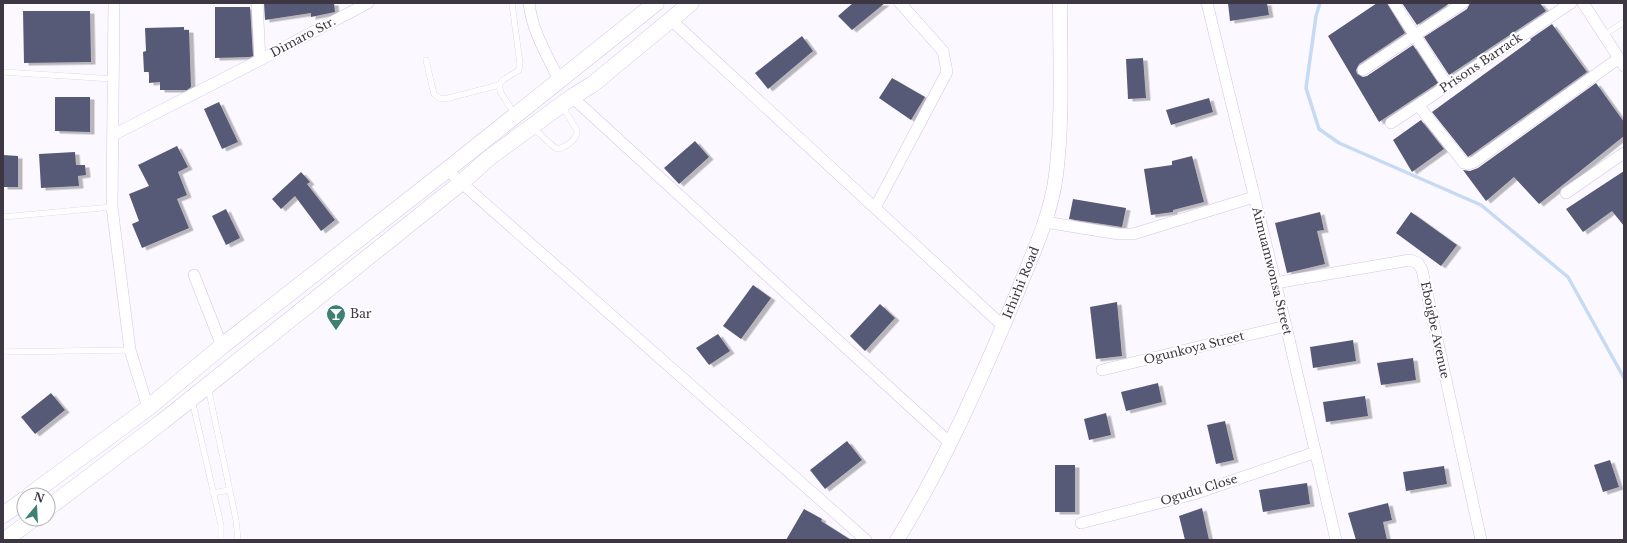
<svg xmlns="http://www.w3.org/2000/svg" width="1627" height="543" font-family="'Libre Baskerville',serif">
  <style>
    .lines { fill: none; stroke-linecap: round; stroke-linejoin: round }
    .stream { stroke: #c6daf3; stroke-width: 3.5 }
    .building { fill: #575a77; filter: url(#shadow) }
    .service-casing { stroke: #d4c5e6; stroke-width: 6 }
    .minor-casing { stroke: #d4c5e6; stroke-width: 12 }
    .tertiary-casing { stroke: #d4c5e6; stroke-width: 15 }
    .secondary-casing { stroke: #d4c5e6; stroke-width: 17 }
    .service { stroke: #fff; stroke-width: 5.5 }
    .minor { stroke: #fff; stroke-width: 11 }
    .tertiary { stroke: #fff; stroke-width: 14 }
    .secondary { stroke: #fff; stroke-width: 16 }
    .labels { text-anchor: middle; stroke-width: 4; stroke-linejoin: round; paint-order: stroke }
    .street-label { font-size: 12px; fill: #3d3744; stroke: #fff }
    .poi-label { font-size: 12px; fill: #3d3744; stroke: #fff; text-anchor: start }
  </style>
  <defs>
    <filter id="shadow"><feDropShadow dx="4.5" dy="2.5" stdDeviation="0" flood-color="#0004"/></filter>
  </defs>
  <rect width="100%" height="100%" fill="#fbf8ff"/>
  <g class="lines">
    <path class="stream" d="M1320 3 1316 16 1306 88 1319 129 1339 143 1481 205 1568 277 1624 378"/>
  </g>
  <g class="building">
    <path d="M264 3H334L335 12 311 17V13L265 20Z"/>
    <path d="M853 3H885L852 30 838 16Z"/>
    <path d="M1228 3H1267L1269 15 1230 21Z"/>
    <path d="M1377 3H1387L1405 33 1359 64 1356 70 1357 74 1363 77 1367 76 1413 45 1438 83 1379 122 1328 36Z"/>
    <path d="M1402 3H1450L1417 25Z"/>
    <path d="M1470 3H1540L1546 11 1449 75 1424 37 1467 9Z"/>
    <path d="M215 7H250L253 56 250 57 215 58Z"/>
    <path d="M23 11H90L91 62 24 63Z"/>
    <path d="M1552 24 1587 72 1468 157 1432 112 1531 40 1530 39Z"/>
    <path d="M184 27V30H189L191 87 187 90H160V82L149 83V72H144L143 52 146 51 145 28Z"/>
    <path d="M802 36 813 51 768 89 755 73Z"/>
    <path d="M1143 58 1146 98 1128 99 1126 59Z"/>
    <path d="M892 78 925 97 911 120 879 98Z"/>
    <path d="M1596 83 1624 122V136L1539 204 1514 177 1486 201 1463 170 1470 171 1478 168Z"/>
    <path d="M55 97H90V132L55 131Z"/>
    <path d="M1209 98 1213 112 1171 125 1166 110Z"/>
    <path d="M219 102 238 142 222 149 204 109Z"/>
    <path d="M1421 120 1444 149 1412 172 1393 140Z"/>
    <path d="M695 141 709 157 679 184 664 168Z"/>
    <path d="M177 146 188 167 178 172 187 195 177 199 189 228 142 248 132 224 139 221 129 194 149 186 138 165Z"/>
    <path d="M75 152 76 165H85L86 175 78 176 79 186 41 188 39 154Z"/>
    <path d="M3 155 18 156V187H3Z"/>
    <path d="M1192 156 1204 202 1173 210V212L1151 215 1144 169 1172 165V161Z"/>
    <path d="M1624 171V226L1612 211 1583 232 1566 209Z"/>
    <path d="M301 172 310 182 307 184 335 220 321 231 295 196 281 209 272 199Z"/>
    <path d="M1073 199 1126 208 1122 227 1069 219Z"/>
    <path d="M226 209 240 238 226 245 212 216Z"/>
    <path d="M1320 212 1324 230 1317 231 1325 264 1287 273 1275 223Z"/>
    <path d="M1411 212 1457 245 1441 266 1396 233Z"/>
    <path d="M753 285 771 298 741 339 723 326Z"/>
    <path d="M1117 302 1122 356 1096 359 1090 307Z"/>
    <path d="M880 304 895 318 865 351 850 336Z"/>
    <path d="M718 334 730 351 709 365 696 348Z"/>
    <path d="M1353 340 1356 361 1313 368 1310 347Z"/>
    <path d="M1413 358 1416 380 1381 385 1377 363Z"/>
    <path d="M1158 383 1162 402 1126 411 1121 392Z"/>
    <path d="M51 393 65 410 35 434 21 417Z"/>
    <path d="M1365 396 1368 416 1326 422 1323 402Z"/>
    <path d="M1106 413 1111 435 1089 440 1084 419Z"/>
    <path d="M1225 421 1234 460 1216 464 1207 425Z"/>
    <path d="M847 441 862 460 825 489 810 470Z"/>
    <path d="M1610 460 1619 487 1603 492 1594 465Z"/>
    <rect x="1055" y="465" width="20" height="47"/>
    <path d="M1444 466 1447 484 1406 491 1403 472Z"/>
    <path d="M1307 483 1310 504 1263 512 1259 490Z"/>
    <path d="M1388 503 1392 520 1383 522 1387 540H1356L1348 513Z"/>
    <path d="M1202 508 1209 540H1185L1179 516Z"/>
    <path d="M804 509 822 519 821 521 851 540H786Z"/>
  </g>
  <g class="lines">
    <g class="service-casing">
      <g id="service">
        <path d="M512 3 520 64 519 70 503 80 499 85 501 93 514 113"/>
        <path d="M1604 35 1624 22"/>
        <path d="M426 60 434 94 439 98 445 99 499 85"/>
        <path d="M3 72 114 79"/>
        <path d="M533 128 554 147 558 149C566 147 578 139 577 130L562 106"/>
        <path d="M3 217 112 207"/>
        <path d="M3 352 130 350"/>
        <path d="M208 387 236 520 238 540"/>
        <path d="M192 400 221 525V540"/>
        <path d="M213 493 229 490"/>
      </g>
    </g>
    <g class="minor-casing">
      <g id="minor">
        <path d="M114 3 112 207 130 350 148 408"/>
        <path d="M257 3 260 60"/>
        <path d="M529 3C532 31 547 55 559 80"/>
        <path d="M1207 3 1286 326 1336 540"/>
        <path d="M1394 3 1447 85"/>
        <path d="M1583 3 1624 66"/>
        <path d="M670 19 1003 326"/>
        <path d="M1363 70 1463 3"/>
        <path d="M572 97 950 443"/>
        <path d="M1418 105 1464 163 1468 164 1474 162 1619 58"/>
        <path d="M1391 123 1571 3"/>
        <path d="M113 135 260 60 368 3"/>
        <path d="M447 170 866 540"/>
        <path d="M1566 193 1624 153"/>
        <path d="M875 208 947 72 943 51 900 3"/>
        <path d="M1045 222 1119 234H1133L1254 197"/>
        <path d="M194 275 222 346"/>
        <path d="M1275 283 1410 260 1418 263 1422 270 1481 540"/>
        <path d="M1102 370 1286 326"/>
        <path d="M1081 523 1194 494 1316 452"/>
      </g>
    </g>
    <g class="tertiary-casing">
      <g id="tertiary">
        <path id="s1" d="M897 540C945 462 982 377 1017 293 1032 255 1051 216 1056 175 1063 119 1060 60 1060 3"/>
      </g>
    </g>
    <g class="secondary-casing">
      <g id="secondary">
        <path d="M30 495 148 408 222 346 447 170 656 3"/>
        <path d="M48 508 162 422 462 182 489 158 572 97 593 84 691 3"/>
        <path d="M3 515 24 500"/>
        <path d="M5 540 33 519"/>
      </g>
    </g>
    <use href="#service" class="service"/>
    <use href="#minor" class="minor"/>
    <use href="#tertiary" class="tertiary"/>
    <use href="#secondary" class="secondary"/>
  </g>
  <defs>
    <g id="bar-pin" transform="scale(1)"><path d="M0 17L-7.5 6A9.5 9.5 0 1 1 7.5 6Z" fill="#3e8174" stroke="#fff"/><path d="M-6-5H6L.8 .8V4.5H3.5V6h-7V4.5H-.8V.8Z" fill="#fff"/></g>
  </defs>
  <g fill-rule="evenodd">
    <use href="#bar-pin" x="336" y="314"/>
  </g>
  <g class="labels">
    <g class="street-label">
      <text transform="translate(303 37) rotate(-28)" y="4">Dimaro Str.</text>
      <text transform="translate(1481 63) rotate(-34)" y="4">Prisons Barrack</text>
      <text transform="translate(1272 271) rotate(76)" y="4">Aimuamwonsa Street</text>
      <text dy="4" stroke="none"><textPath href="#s1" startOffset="286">Irhirhi Road</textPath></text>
      <text transform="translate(1435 330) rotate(78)" y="4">Eboigbe Avenue</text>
      <text transform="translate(1194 348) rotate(-14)" y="4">Ogunkoya Street</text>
      <text transform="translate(1199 490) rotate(-17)" y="4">Ogudu Close</text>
    </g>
    <g class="poi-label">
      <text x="350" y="318">Bar</text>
    </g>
  </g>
  <rect width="1627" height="543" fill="none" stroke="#3d3744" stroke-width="8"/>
  <g transform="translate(36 507) rotate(18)"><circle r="19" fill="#ffffff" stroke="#b1afb4"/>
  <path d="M0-3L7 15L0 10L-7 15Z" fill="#3e8174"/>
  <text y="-6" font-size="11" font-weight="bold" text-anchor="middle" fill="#3d3744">N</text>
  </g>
</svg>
